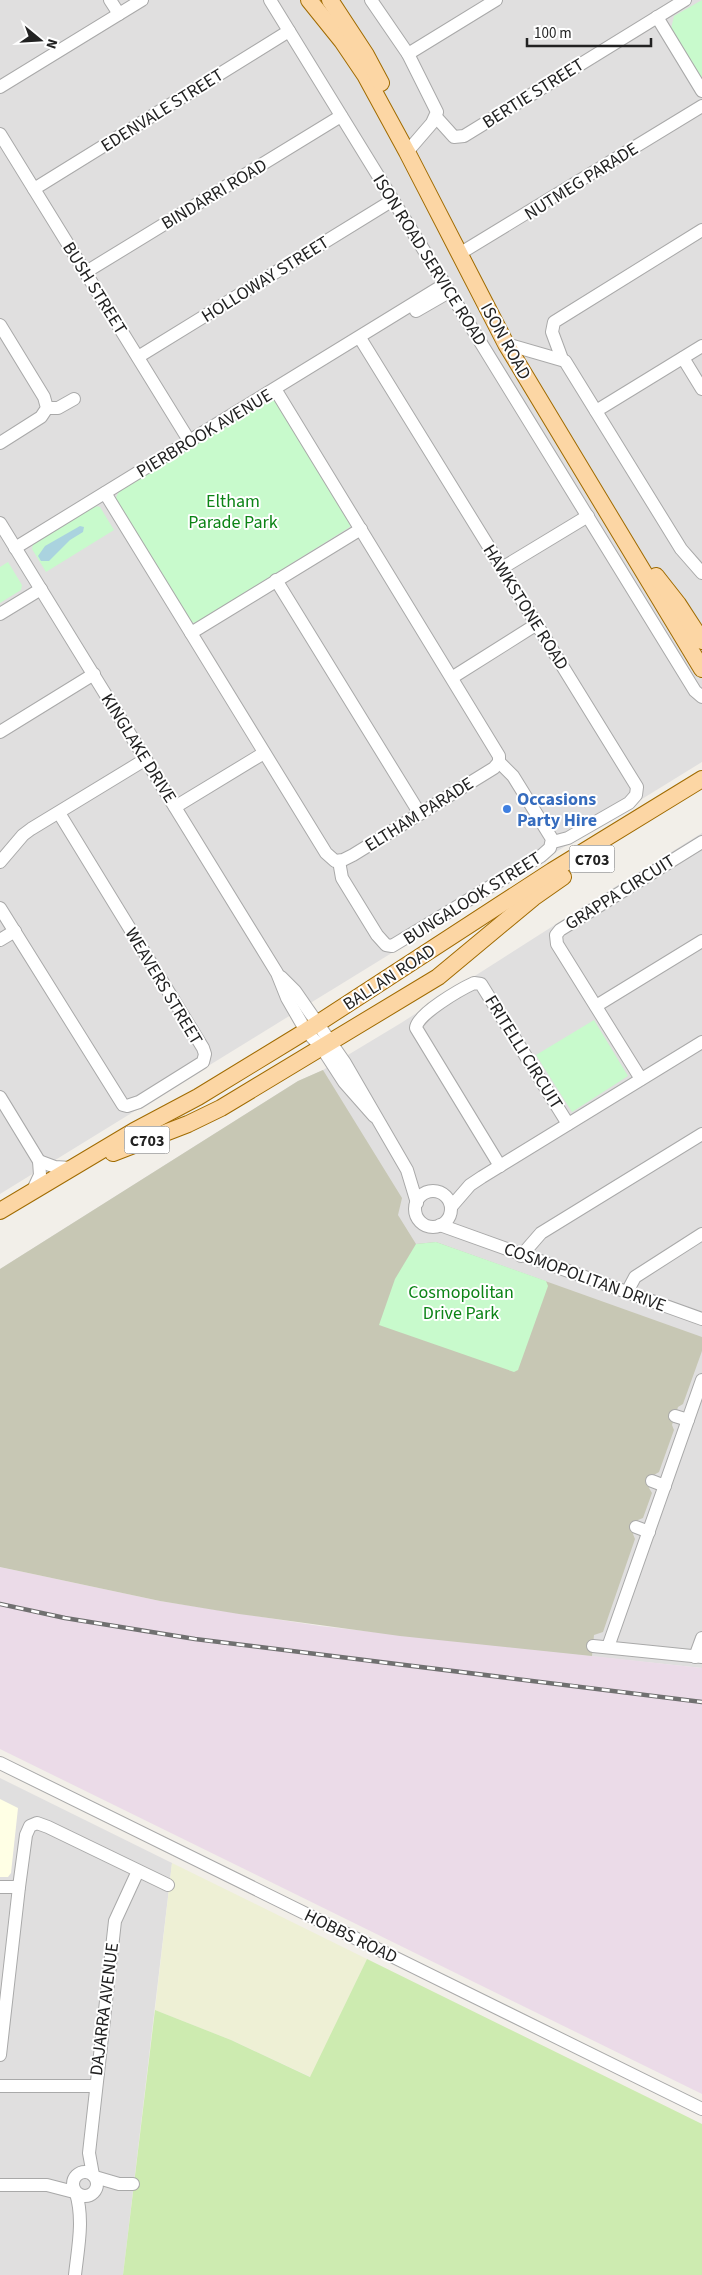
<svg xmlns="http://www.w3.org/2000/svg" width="702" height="2275" font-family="'Source Sans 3',sans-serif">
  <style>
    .residential { fill: #e0dfdf }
    .industrial { fill: #ebdbe8 }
    .education { fill: #ffffe5 }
    .construction { fill: #c7c7b4 }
    .farmland { fill: #eef0d5 }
    .grass { fill: #cdebb0 }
    .park { fill: #c8facc }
    .water { fill: #aad3df }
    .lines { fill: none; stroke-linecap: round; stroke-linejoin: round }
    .minor-casing { stroke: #a9a9a9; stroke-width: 14 }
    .major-casing { stroke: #a06b00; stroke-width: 18 }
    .minor { stroke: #fff; stroke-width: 12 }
    .major { stroke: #fcd6a4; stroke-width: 16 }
    .rail-casing { stroke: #707070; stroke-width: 4.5 }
    .rail { stroke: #fff; stroke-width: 2.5; stroke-dasharray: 8; stroke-linecap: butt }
    .shop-dot { fill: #3f7fe0; stroke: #fff; stroke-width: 2 }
    .labels { text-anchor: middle; stroke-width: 4; stroke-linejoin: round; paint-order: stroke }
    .shield { fill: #fff; stroke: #646464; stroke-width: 1 }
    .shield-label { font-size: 16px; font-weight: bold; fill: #222 }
    .street-label { font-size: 18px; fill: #222; stroke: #fff }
    .park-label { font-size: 18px; fill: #0c8416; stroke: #fff }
    .shop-label { font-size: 18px; font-weight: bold; fill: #366cbe; stroke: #fff; text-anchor: start }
  </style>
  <rect width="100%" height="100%" fill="#f2efe9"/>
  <g class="residential">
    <path d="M0 0H702V762L0 1194Z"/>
    <path d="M702 833V1668L400 1636 0 1567V1269L298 1081 323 1070 401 1023 586 905Z"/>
    <path d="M0 1778 172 1863 123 2275H0Z"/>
  </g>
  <path class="industrial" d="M0 1567 160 1601 320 1626 702 1668V2094L0 1749Z"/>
  <path class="education" d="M0 1799 18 1808 11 1873 8 1877H0Z"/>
  <path class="construction" d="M323 1070 402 1198 398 1215 416 1244 436 1242 702 1337V1351L683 1404 678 1407 672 1425 674 1430 659 1472 654 1475 649 1488 652 1493 643 1518 638 1520 636 1527 633 1534 635 1539 603 1632 594 1635 592 1656 400 1636 239 1614 160 1601 0 1567V1269L298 1081Z"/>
  <path class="farmland" d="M172 1863 367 1959 311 2077 231 2040 155 2010Z"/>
  <path class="grass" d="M367 1959 702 2124V2275H123L155 2010 231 2040 310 2077Z"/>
  <g class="park">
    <path d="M702 0V79L671 29 674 16Z"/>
    <path d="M272 399 275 400 351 523 350 527 196 623 190 622 115 500 119 491Z"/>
    <path d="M95 506 100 507 114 530 46 572 32 549 33 544Z"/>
    <path d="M8 562 22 585 21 590 0 603V567Z"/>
    <path d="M594 1020 628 1076 572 1112 536 1055Z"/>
    <path d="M436 1242 546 1281 548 1286 518 1370 514 1372 379 1325 395 1279 416 1244Z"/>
  </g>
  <path class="water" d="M80 526 84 527 83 532 70 540 49 561H41L38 556 45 546Z"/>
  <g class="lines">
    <g class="minor-casing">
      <g id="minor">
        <path d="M110 0 119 14"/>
        <path d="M270 0 695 691 702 697"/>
        <path d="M371 0 408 54 437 112 432 123 407 152"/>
        <path d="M657 17 702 91"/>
        <path d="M408 54 496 0"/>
        <path d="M0 87 142 0"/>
        <path d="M436 117 454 137 464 136 685 0"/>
        <path d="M0 134 190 442"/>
        <path d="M34 189 289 31"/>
        <path d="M459 254 702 106"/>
        <path d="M86 272 341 116"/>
        <path d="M416 311 449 292"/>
        <path d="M0 325 44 397 47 408 41 417 0 443"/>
        <path d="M360 338 637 787 636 795 629 803 568 838 553 842"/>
        <path d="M506 344 565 361 681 549 702 573"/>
        <path d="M138 357 393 200"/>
        <path d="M683 358 702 389"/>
        <path d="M562 359 552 332 554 322 702 230"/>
        <path d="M47 408H58L74 399"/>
        <path d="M596 411 702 346"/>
        <path d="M105 493 326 853 335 861 343 860 353 855 494 768 499 762V756L275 389"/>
        <path d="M0 523 277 973 287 998 306 1031 322 1048 344 1082 374 1116"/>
        <path d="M15 548 445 284"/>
        <path d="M502 568 588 516"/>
        <path d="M276 580 420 814"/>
        <path d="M0 614 41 589"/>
        <path d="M191 633 361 529"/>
        <path d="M453 677 537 624"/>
        <path d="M0 732 94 674"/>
        <path d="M175 807 264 753"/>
        <path d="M339 861 342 878 377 935 386 945 392 946 541 856 550 848 552 839 513 776 499 762"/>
        <path d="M0 862 23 835 31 829 146 759"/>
        <path d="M0 908 123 1105 127 1106 139 1102 203 1062 205 1054 203 1048 59 813"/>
        <path d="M0 940 15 931"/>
        <path d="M281 977 295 991 345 1063 407 1170 417 1203"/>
        <path d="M596 1006 702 941"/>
        <path d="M641 1079 557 944 556 935 560 930 702 842"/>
        <path d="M0 1097 39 1161 40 1175 32 1192"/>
        <path d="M39 1161 55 1167 71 1168"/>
        <path d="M500 1166 416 1028C417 1014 461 989 474 983L481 984 568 1124"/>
        <circle cx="433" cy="1209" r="18"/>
        <path d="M451 1207 470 1185 482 1177 702 1042"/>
        <path d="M440 1225 702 1319"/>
        <path d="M521 1256 541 1233 702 1134"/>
        <path d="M627 1292 635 1277 702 1234"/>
        <path d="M675 1416 688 1420"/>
        <path d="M652 1481 665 1486"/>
        <path d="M636 1527 649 1532"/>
        <path d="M593 1646 702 1657"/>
        <path d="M608 1647 702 1380"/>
        <path d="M695 1657 702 1638"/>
        <path d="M0 1763 702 2109"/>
        <path d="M0 1887H19"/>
        <path d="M0 2055 19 1887 26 1835 30 1826 37 1823 48 1827 168 1885"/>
        <path d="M0 2086H95"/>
        <circle cx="85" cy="2184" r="12"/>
        <path d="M93 2175 89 2153 115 1921 138 1871"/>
        <path d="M95 2177 119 2184H133"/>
        <path d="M0 2185H47L74 2192"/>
        <path d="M75 2275C78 2247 84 2220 76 2193"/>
      </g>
    </g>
    <g class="major-casing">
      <g id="major">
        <path d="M309 0 342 41 365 75 407 152 506 344 702 669"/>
        <path d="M330 0 366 55 381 83"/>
        <path d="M656 576 678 604 702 641"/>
        <path d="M113 1153 188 1124 221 1108 438 977 533 898 563 877"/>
        <path d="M0 1211 134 1131 198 1097 306 1031 552 871 702 779"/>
      </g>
    </g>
    <use href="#minor" class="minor"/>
    <use href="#major" class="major"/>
    <g class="rail-casing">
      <path id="rail" d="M0 1604 65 1618 195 1639 702 1702"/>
    </g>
    <use href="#rail" class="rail"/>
  </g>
  <circle class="shop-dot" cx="507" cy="809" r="5"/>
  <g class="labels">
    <g class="shield">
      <rect x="569.5" y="845.5" width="45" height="27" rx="4"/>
      <rect x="124.5" y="1126.5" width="45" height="27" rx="4"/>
    </g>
    <g class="shield-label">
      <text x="592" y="865">C703</text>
      <text x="147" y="1146">C703</text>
    </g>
    <g class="street-label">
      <text transform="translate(533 93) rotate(-32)" y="6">BERTIE STREET</text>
      <text transform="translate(162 110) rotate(-32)" y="6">EDENVALE STREET</text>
      <text transform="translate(581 181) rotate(-32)" y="6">NUTMEG PARADE</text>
      <text transform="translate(214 194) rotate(-31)" y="6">BINDARRI ROAD</text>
      <text transform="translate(430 260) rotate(58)" y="6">ISON ROAD SERVICE ROAD</text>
      <text transform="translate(265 279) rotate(-32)" y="6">HOLLOWAY STREET</text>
      <text transform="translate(95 288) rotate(58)" y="6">BUSH STREET</text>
      <text transform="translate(506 341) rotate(61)" y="6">ISON ROAD</text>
      <text transform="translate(204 433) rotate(-31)" y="6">PIERBROOK AVENUE</text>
      <text transform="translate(526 607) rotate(58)" y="6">HAWKSTONE ROAD</text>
      <text transform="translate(139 748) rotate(58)" y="6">KINGLAKE DRIVE</text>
      <text transform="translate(419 814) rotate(-32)" y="6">ELTHAM PARADE</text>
      <text transform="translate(620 892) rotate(-32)" y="6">GRAPPA CIRCUIT</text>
      <text transform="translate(472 898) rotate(-32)" y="6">BUNGALOOK STREET</text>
      <text transform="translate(389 977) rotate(-33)" y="6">BALLAN ROAD</text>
      <text transform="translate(164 986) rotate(59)" y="6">WEAVERS STREET</text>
      <text transform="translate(524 1052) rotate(58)" y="6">FRITELLI CIRCUIT</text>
      <text transform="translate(585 1277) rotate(20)" y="6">COSMOPOLITAN DRIVE</text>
      <text transform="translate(351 1936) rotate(26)" y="6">HOBBS ROAD</text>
      <text transform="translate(104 2009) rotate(-83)" y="6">DAJARRA AVENUE</text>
    </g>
    <g class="park-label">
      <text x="233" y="507">Eltham<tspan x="233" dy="21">Parade Park</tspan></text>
      <text x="461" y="1298">Cosmopolitan<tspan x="461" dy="21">Drive Park</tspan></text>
    </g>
    <g class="shop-label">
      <text x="517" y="805">Occasions<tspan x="517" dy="21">Party Hire</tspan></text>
    </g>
  </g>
  <g transform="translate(40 40) rotate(108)" stroke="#ffffff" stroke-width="4" paint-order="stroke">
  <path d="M0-4L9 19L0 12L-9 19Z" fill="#222222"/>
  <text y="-8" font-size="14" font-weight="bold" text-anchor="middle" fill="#222222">N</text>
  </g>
  <path d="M527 38v8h124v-8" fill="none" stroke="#222222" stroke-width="2.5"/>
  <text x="534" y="38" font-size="15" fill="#222222" stroke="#ffffff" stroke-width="4" paint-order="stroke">100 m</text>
</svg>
